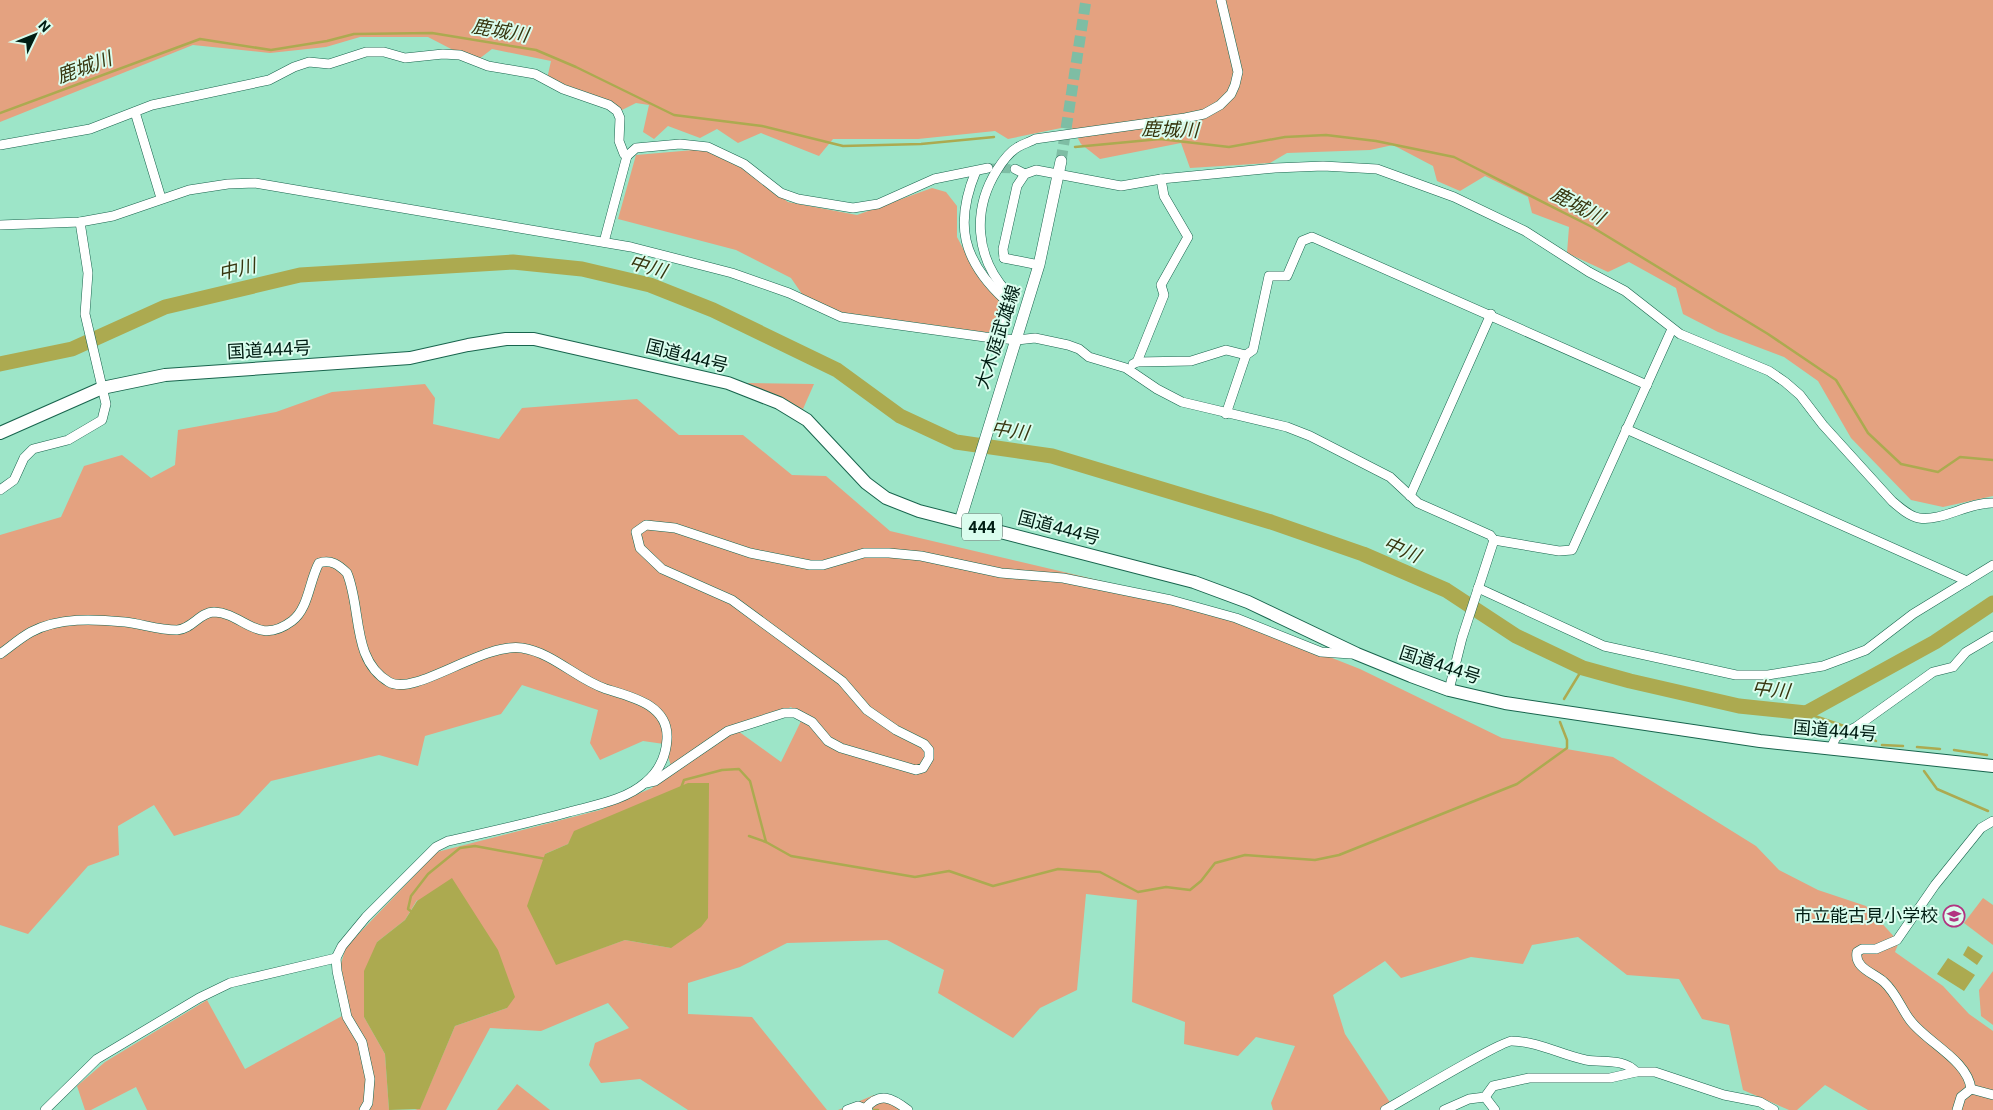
<svg xmlns="http://www.w3.org/2000/svg" width="1993" height="1110" font-family="Roboto,'Noto Sans JP',sans-serif">
  <style>
    .green { fill: #e4a280; fill-rule: evenodd }
    .water { fill: #acaa50 }
    .lines { fill: none; stroke-linecap: round; stroke-linejoin: round }
    .stream { stroke: #acaa50; stroke-width: 2.5 }
    .river { stroke: #acaa50; stroke-width: 15 }
    .minor-tunnel { stroke: #7ebda4; stroke-width: 9; stroke-dasharray: 9 4.5; stroke-linecap: butt }
    .major-tunnel { stroke: #7ebda4; stroke-width: 11; stroke-dasharray: 11 5.5; stroke-linecap: butt }
    .minor-casing { stroke: #18644d; stroke-width: 10 }
    .major-casing { stroke: #18644d; stroke-width: 12 }
    .highway-casing { stroke: #18644d; stroke-width: 14 }
    .minor { stroke: #fff; stroke-width: 9 }
    .major { stroke: #fff; stroke-width: 11 }
    .highway { stroke: #fff; stroke-width: 12 }
    .labels { text-anchor: middle; stroke-width: 4; stroke-linejoin: round; paint-order: stroke }
    .shield { fill: #dafdee; stroke: #416055; stroke-width: 1 }
    .shield-label { font-size: 16px; font-weight: bold; fill: #001d13 }
    .street-label { font-size: 18px; fill: #001d13; stroke: #dafdee }
    .poi-label { font-size: 18px; fill: #001d13; stroke: #dafdee; text-anchor: end }
    .water-label { font-size: 19px; font-style: italic; fill: #37360f; stroke: #dafdee }
  </style>
  <rect width="100%" height="100%" fill="#9de5c8"/>
  <g class="green">
    <path d="M0 0H1993V496L1943 507 1911 500 1851 438 1818 381 1784 357 1718 332 1683 314 1676 288 1629 262 1608 272 1567 253 1569 227 1532 213 1528 197 1485 176 1460 191 1437 181 1433 166 1393 145 1370 150 1287 153 1270 163 1190 168 1181 143 1100 159 1081 144 1071 126 1008 139 995 131 918 139H833L819 156 761 133 738 143 717 129 700 138 668 126 654 139 643 132 649 105 636 103 620 111 547 79 551 61 492 49 479 59 457 52 428 37H360L326 47 270 53 193 45 0 122Z"/>
    <path d="M705 149 739 166 788 202 857 215 932 188 946 192 957 206V237L976 273 1001 302 991 333 839 312 802 294 791 278 736 250 618 219 636 155Z"/>
    <path d="M746 383 814 384 803 409Z"/>
    <path d="M425 384 435 398 433 424 499 439 522 408 637 399 679 435H743L792 475 826 476 890 531 1187 601 1360 669 1502 738 1613 757 1756 846 1779 870 1818 890 1866 906 1899 942 1895 952 1943 986 1969 1014 1993 1031V1110H1868L1825 1085 1797 1110H1789L1743 1090 1729 1025 1702 1019 1679 979 1627 975 1578 937 1532 945 1523 964 1471 957 1401 978 1385 961 1333 995 1345 1034 1395 1110H1273L1271 1103 1295 1046 1256 1037 1238 1056 1184 1044 1185 1022 1132 1002 1137 900 1086 894 1077 990 1040 1008 1013 1038 938 993 944 970 887 940 787 943 740 967 688 983V1014L752 1017 827 1110H688L640 1079 601 1083 589 1065 595 1043 629 1028 608 1003 541 1031 490 1028 446 1110H415L420 1108 455 1026 507 1008 417 900 405 920 377 942 364 1017 385 1054 389 1110H147L136 1087 91 1110H85L77 1086 105 1062 207 1000 245 1069 342 1016 335 983 346 947 437 852 600 810 652 788 672 769 664 744 643 741 600 760 590 743 598 710 522 685 501 714 425 736 418 766 379 755 271 781 239 815 174 836 154 805 118 826 119 855 88 866 28 934 0 925V535L61 517 84 466 122 455 151 478 175 465 178 430 276 412 332 392ZM791 707 803 717 781 762 738 731ZM575 831 671 948 625 940 556 964 545 854 568 844Z"/>
    <path d="M1983 898 1993 905V945L1964 923Z"/>
    <path d="M1993 971V1025L1981 1016 1979 990Z"/>
    <path d="M517 1084 550 1110H497Z"/>
    <path d="M874 1095 895 1098 911 1110H838Z"/>
  </g>
  <g class="water">
    <path d="M688 783H709L708 918 701 927 671 948 625 940 556 965 527 906 545 854 568 844 574 831Z"/>
    <path d="M452 878 498 950 515 997 507 1008 455 1026 420 1109 389 1110 385 1054 364 1017V971L377 942 405 920 417 901Z"/>
    <path d="M1968 946 1983 956 1977 965 1963 955Z"/>
    <path d="M1948 958 1975 975 1964 991 1937 974Z"/>
  </g>
  <g class="lines">
    <g class="stream">
      <path d="M0 113 200 39 271 50 327 41 354 34 432 33 536 50 576 67 674 115 762 126 843 146 921 144 994 137"/>
      <path d="M1075 147 1160 139 1229 147 1285 137 1326 135 1376 141 1454 157 1592 227 1768 334 1836 380 1868 433 1901 464 1938 472 1960 457 1993 460"/>
      <path d="M1564 699 1583 668"/>
      <path d="M1806 713 1844 726"/>
      <path d="M1856 731 1876 741"/>
      <path d="M1882 745 1903 746"/>
      <path d="M1917 747 1940 749"/>
      <path d="M1954 750 1987 755"/>
      <path d="M1924 771 1937 789 1988 811"/>
      <path d="M681 788 684 780 722 770 739 769 750 781 766 842"/>
      <path d="M749 836 766 842 791 856 915 877 949 871 993 886 1058 869 1100 872 1138 892 1166 887 1190 890 1201 881 1215 863 1245 855 1315 860 1339 855 1517 784 1567 748V740L1560 722"/>
      <path d="M412 912 408 909 411 896 428 874 460 848 475 846 546 859"/>
      <path d="M871 1110H878"/>
    </g>
    <path class="river" d="M0 364 72 349 165 307 300 275 513 262 582 269 650 285 713 310 837 370 900 416 956 442 1052 456 1271 522 1363 554 1446 590 1516 636 1583 668 1630 681 1739 706 1806 713 1935 642 1993 603"/>
    <path class="minor-tunnel" d="M988 168 1015 169"/>
    <path class="major-tunnel" d="M1061 161 1086 0"/>
    <g class="minor-casing">
      <g id="minor">
        <path d="M135 112 161 198"/>
        <path d="M0 145 90 129 152 105 269 80 294 67 309 62 329 64 366 52H384L405 58 443 54 460 55 488 66 535 74 563 89 609 105 617 111 620 118 619 141 624 154 627 156"/>
        <path d="M1015 169 1025 174"/>
        <path d="M976 171C954 224 962 260 1005 300"/>
        <path d="M0 225 80 222 113 216 189 190 228 184 255 183 631 247 732 273 789 293 841 317 985 337 1017 340 1035 338 1068 345 1079 349 1089 357 1126 368 1157 389 1182 402 1287 427 1310 436 1390 477 1418 503 1490 535 1494 540 1559 551 1572 550 1672 329"/>
        <path d="M604 242 627 156 636 148 680 144 708 147 744 164 781 193 798 199 853 208 878 204 934 179 988 168"/>
        <path d="M1004 258 1003 249 1017 186 1025 174 1036 170 1121 186 1161 179 1275 168 1323 166 1377 169 1454 197 1525 231 1589 272 1625 291 1680 334 1769 371 1785 382 1800 395 1823 425 1892 501C1900 508 1909 516 1919 518 1941 522 1969 502 1993 503"/>
        <path d="M1004 258 1039 265"/>
        <path d="M997 336 1007 292C975 257 972 210 997 170 1002 162 1009 152 1018 147 1023 144 1030 142 1035 139L1185 118 1204 114 1220 105 1231 94 1235 85 1238 72 1221 0"/>
        <path d="M1246 355 1253 350 1269 276H1287L1302 241 1312 237 1647 385"/>
        <path d="M1137 362 1164 295 1161 285 1188 237 1164 196 1161 179"/>
        <path d="M1133 364 1137 362 1191 361 1226 350 1246 355 1226 414"/>
        <path d="M1626 429 1967 581"/>
        <path d="M0 490 14 480 24 458 33 449 68 440 102 420 106 404 85 314 88 273 80 222"/>
        <path d="M1410 496 1491 314"/>
        <path d="M1478 588 1604 646 1736 675H1768L1823 666 1866 650 1913 614 1993 565"/>
        <path d="M0 654C10 647 20 638 31 632 59 617 94 619 125 622 142 624 159 630 177 630 192 629 200 612 214 612 244 613 257 647 292 621 309 608 309 581 319 563 331 559 339 565 347 573 362 609 351 660 389 682 415 697 483 642 522 648 554 653 576 679 606 689 632 697 669 705 667 739 666 756 659 771 646 782 626 800 595 805 569 812 529 823 488 832 448 841L436 847 366 917 342 946 336 958 337 971 347 1017 362 1042 370 1079 368 1103 364 1110"/>
        <path d="M1449 690 1462 638 1494 540"/>
        <path d="M1831 748 1836 737 1856 727 1933 672 1953 667 1966 652 1993 636"/>
        <path d="M646 783 655 781 728 731 784 713H795L812 722 828 741 841 748 916 770 923 768 929 758V750L924 744 896 730 867 710 842 681 732 600 662 569 640 548 636 532 646 525 675 528 750 553 810 565H823L864 553H889L921 556 1001 573 1063 578 1171 600 1236 618 1321 652 1351 654"/>
        <path d="M1971 1089C1968 1060 1926 1042 1910 1020 1901 1008 1896 993 1884 982 1874 973 1854 968 1857 952L1862 949H1876L1897 940 1935 885 1981 828 1993 821"/>
        <path d="M1971 1089 1993 1095"/>
        <path d="M1485 1097 1495 1110"/>
        <path d="M865 1109C880 1091 892 1098 908 1110"/>
        <path d="M45 1110 97 1059 199 998 230 983 336 958"/>
        <path d="M847 1110 858 1106 868 1110"/>
        <path d="M1385 1110C1401 1101 1503 1040 1512 1041 1540 1042 1561 1055 1586 1060 1603 1063 1624 1058 1636 1072"/>
        <path d="M1444 1110 1469 1099 1485 1097 1493 1086 1529 1078H1610L1636 1072H1655L1724 1095 1760 1102 1774 1110"/>
        <path d="M1957 1110 1961 1097 1971 1089"/>
      </g>
    </g>
    <g class="major-casing">
      <path id="major" d="M960 521 1039 265 1061 161"/>
    </g>
    <g class="highway-casing">
      <path id="highway" d="M0 433 102 388 165 375 410 358 468 345 506 339H534L728 383 779 403 807 420 866 483 886 498 919 511 1194 582 1248 602 1357 654 1411 676 1449 690 1505 703 1760 741 1993 766"/>
    </g>
    <use href="#minor" class="minor"/>
    <use href="#major" class="major"/>
    <use href="#highway" class="highway"/>
  </g>
  <defs>
    <g id="school-ring" transform="scale(1.125)"><circle r="9.5" fill="#dafdee" stroke="#b23380" stroke-width="1.5"/><path d="M0-5L7-2L0 1L-7-2ZM-4 1L0 2.5L4 1V4Q0 6-4 4Z" fill="#b23380"/></g>
  </defs>
  <g fill-rule="evenodd">
    <use href="#school-ring" x="1954" y="916"/>
  </g>
  <g class="labels">
    <rect class="shield" x="962" y="513.5" width="40" height="27" rx="4"/>
    <g class="shield-label">
      <text x="982" y="533">444</text>
    </g>
    <g class="street-label">
      <text transform="translate(998 337) rotate(-72)" y="6">大木庭武雄線</text>
      <text transform="translate(269 350) rotate(-3)" y="6">国道444号</text>
      <text transform="translate(687 356) rotate(14)" y="6">国道444号</text>
      <text transform="translate(1059 528) rotate(15)" y="6">国道444号</text>
      <text transform="translate(1440 665) rotate(18)" y="6">国道444号</text>
      <text transform="translate(1835 731) rotate(5)" y="6">国道444号</text>
    </g>
    <g class="poi-label">
      <text x="1938" y="922">市立能古見小学校</text>
    </g>
    <g class="water-label">
      <text transform="translate(500 30) rotate(10)" y="7">鹿城川</text>
      <text transform="translate(84 67) rotate(-20)" y="7">鹿城川</text>
      <text transform="translate(1170 129) rotate(2)" y="7">鹿城川</text>
      <text transform="translate(1578 205) rotate(28)" y="7">鹿城川</text>
      <text transform="translate(648 266) rotate(16)" y="7">中川</text>
      <text transform="translate(237 269) rotate(-13)" y="7">中川</text>
      <text transform="translate(1010 430) rotate(8)" y="7">中川</text>
      <text transform="translate(1402 549) rotate(23)" y="7">中川</text>
      <text transform="translate(1771 689) rotate(6)" y="7">中川</text>
    </g>
  </g>
  <g transform="translate(35 35) rotate(47)" stroke="#dafdee" stroke-width="4" paint-order="stroke">
  <path d="M0-4L9 19L0 12L-9 19Z" fill="#001d13"/>
  <text y="-8" font-size="14" font-weight="bold" text-anchor="middle" fill="#001d13">N</text>
  </g>
</svg>
